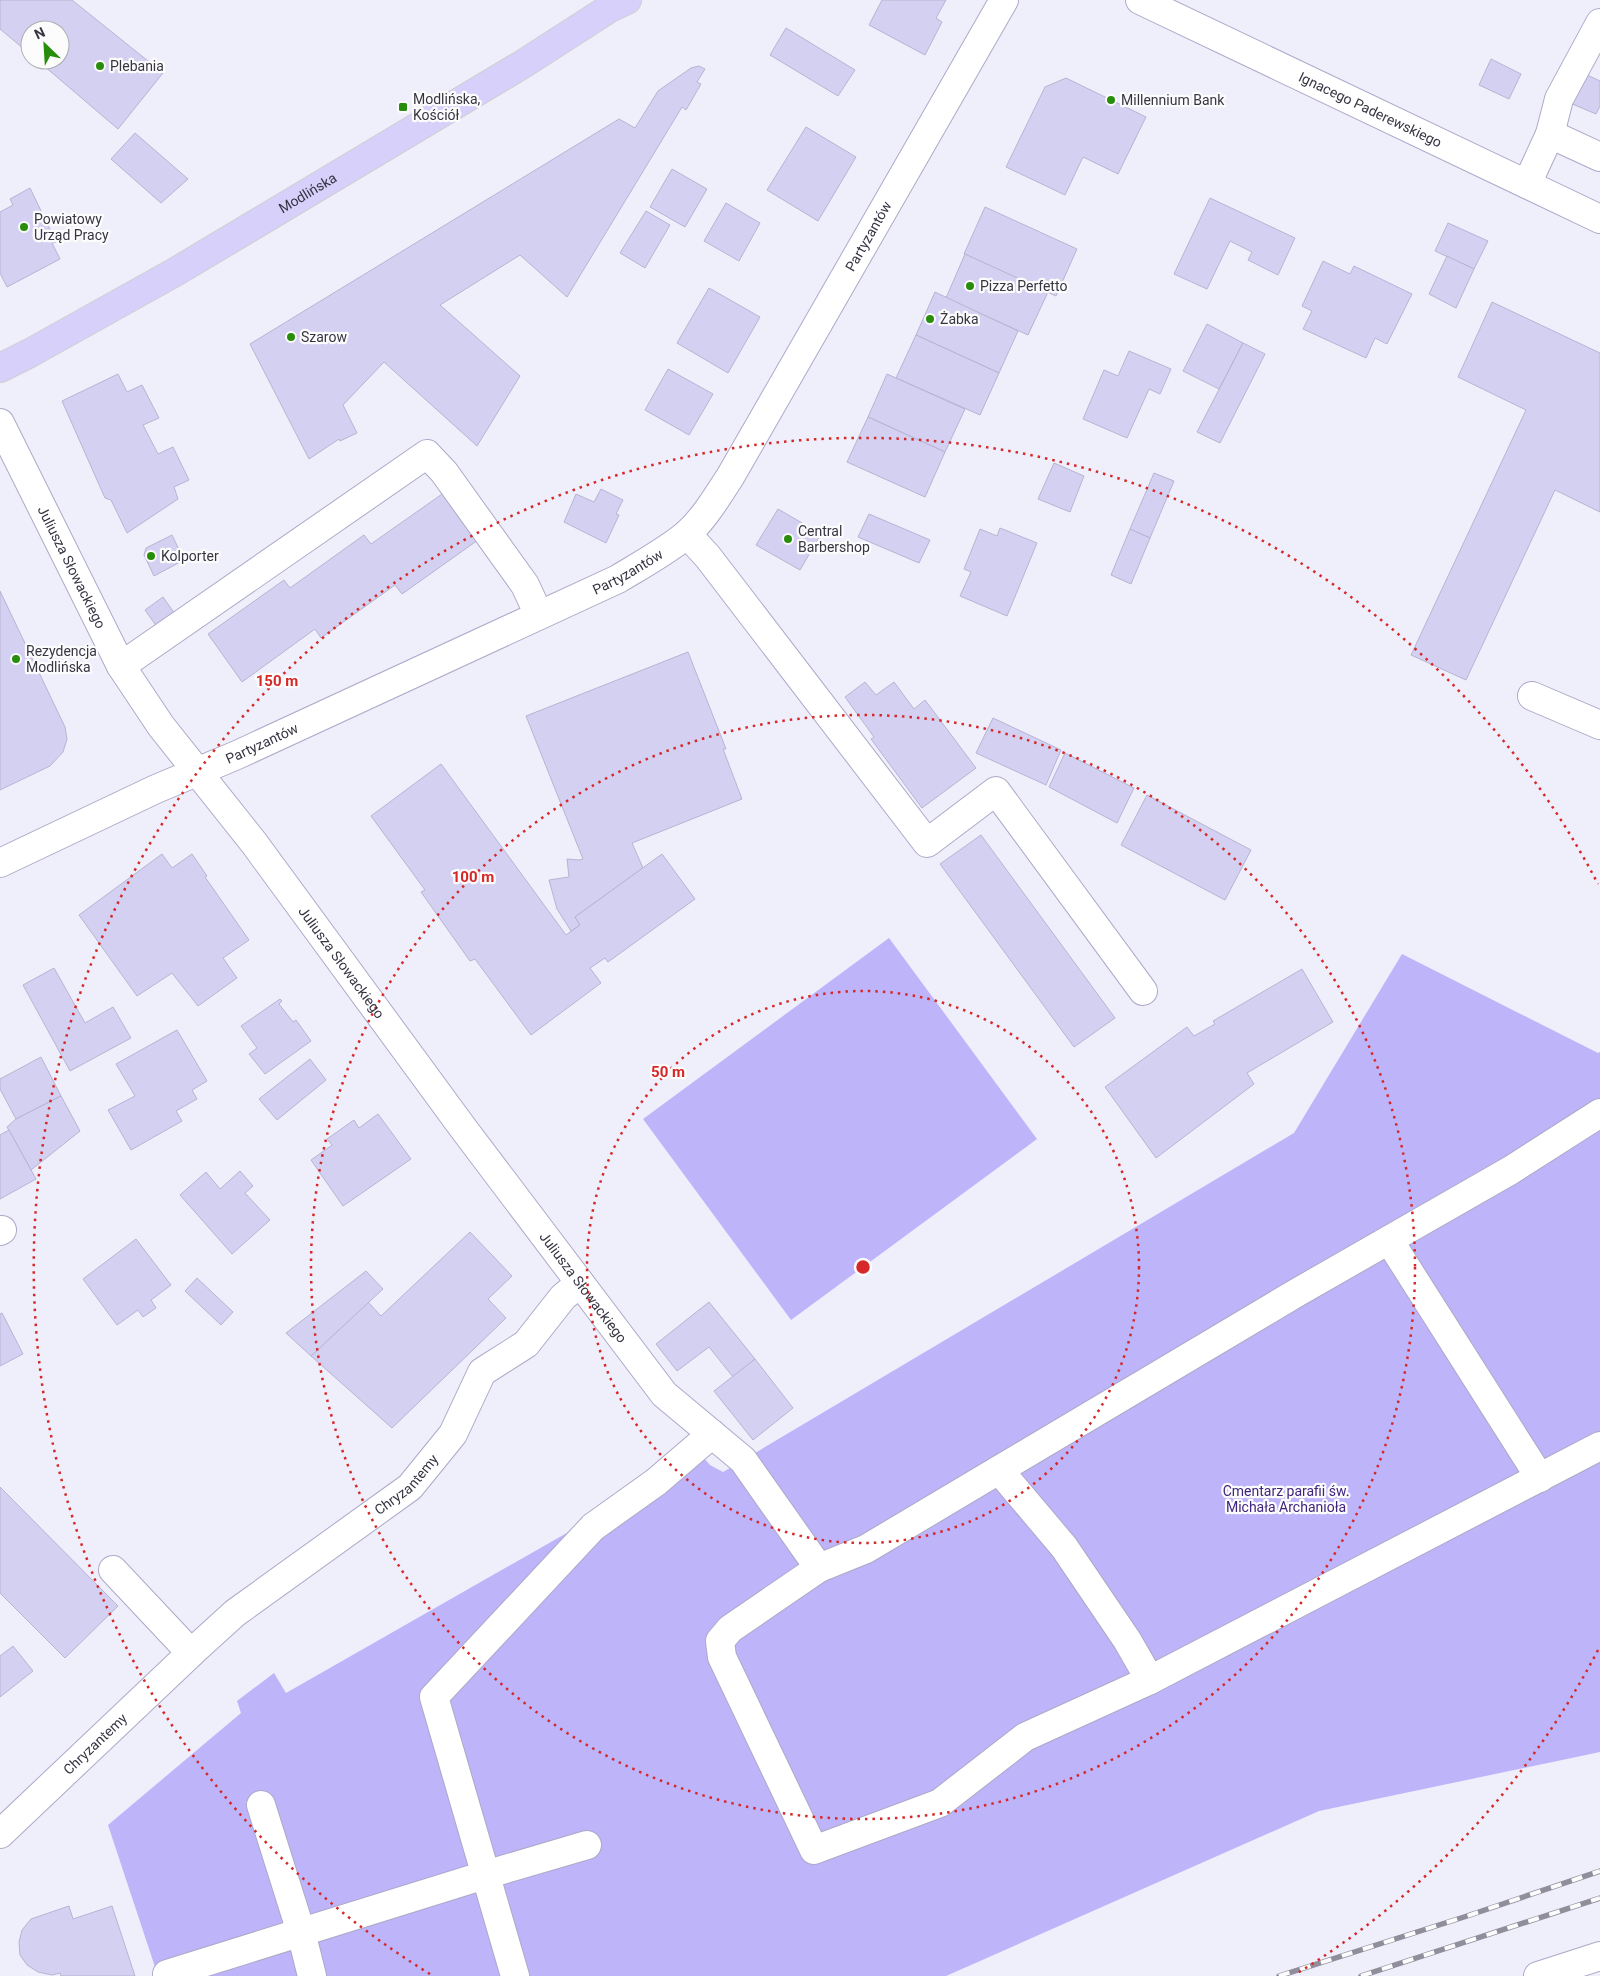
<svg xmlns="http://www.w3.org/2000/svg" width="1600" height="1976" font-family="Roboto,sans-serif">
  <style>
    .green { fill: #beb4f9 }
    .building { fill: #d4d0f1; stroke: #b7b4d3 }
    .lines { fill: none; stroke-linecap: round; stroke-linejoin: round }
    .minor-casing { stroke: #ada9c8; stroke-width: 30 }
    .major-casing { stroke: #cfcfd2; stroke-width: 30 }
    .minor { stroke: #fff; stroke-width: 28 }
    .major { stroke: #d6d0fa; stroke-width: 28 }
    .rail-casing { stroke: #908e9b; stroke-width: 5.5 }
    .rail { stroke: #fcfcfc; stroke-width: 4; stroke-dasharray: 11; stroke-linecap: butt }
    .ring { fill: none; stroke: #d62828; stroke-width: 2.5; stroke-dasharray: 2.5 5 }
    .poi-dot { fill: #278d0a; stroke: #fcfcfc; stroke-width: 2 }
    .labels { text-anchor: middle; stroke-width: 4.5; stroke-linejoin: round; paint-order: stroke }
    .poi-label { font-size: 14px; fill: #373542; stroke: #fcfcfc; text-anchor: start }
    .street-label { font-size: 14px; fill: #373542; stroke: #fcfcfc }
    .park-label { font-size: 14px; fill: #3f257e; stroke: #fcfcfc }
    .centre { fill: #d62828; stroke: #fcfcfc; stroke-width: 2.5 }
    .ring-label { font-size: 15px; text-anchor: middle; font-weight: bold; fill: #d62828; stroke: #fcfcfc; stroke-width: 4.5; stroke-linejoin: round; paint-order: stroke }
  </style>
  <rect width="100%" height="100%" fill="#efeefb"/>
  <g class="green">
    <path d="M889 938 1037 1139 791 1320 643 1119Z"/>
    <path d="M1402 954 1598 1053 1600 1052V1752L1319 1811 946 1976H158L108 1825 241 1713 237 1701 274 1673 286 1693 586 1522 695 1448 710 1465 723 1472 1294 1133Z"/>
  </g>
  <g class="building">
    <path d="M0 0H72L163 73 118 129 37 60H60V30H30V54L0 29Z"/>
    <path d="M882 0H946L936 18 942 22 925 55 869 25Z"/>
    <path d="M786 28 855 70 838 96 770 55Z"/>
    <path d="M1491 59 1521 74 1509 99 1479 85Z"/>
    <path d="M699 66 705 69 697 82 701 84 686 110 682 107 567 297 520 255 440 305 520 376 477 446 384 362 343 405 357 433 340 441 339 439 309 459 250 344 619 119 635 128 658 91 691 68Z"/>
    <path d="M1583 73 1600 81V106L1596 114 1570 103Z"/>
    <path d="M1066 78 1146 117 1118 174 1083 157 1065 195 1006 167 1045 87Z"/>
    <path d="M806 127 856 157 818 221 767 190Z"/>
    <path d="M135 133 188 179 161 203 111 159Z"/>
    <path d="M672 169 707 189 685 227 650 207Z"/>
    <path d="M30 188 56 242 52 243 60 259 7 287 0 273V212L13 205 10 199Z"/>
    <path d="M1210 198 1295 238 1278 275 1248 260 1252 252 1230 241 1207 289 1174 274Z"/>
    <path d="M726 203 760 223 739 261 704 241Z"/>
    <path d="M985 207 1077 249 1056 296 964 254Z"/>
    <path d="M646 211 670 225 645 268 620 253Z"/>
    <path d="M1448 223 1488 241 1474 269 1435 251Z"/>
    <path d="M965 254 1048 292 1028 335 946 298Z"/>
    <path d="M1447 256 1474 269 1456 308 1429 294Z"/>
    <path d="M1323 261 1350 274 1354 266 1412 294 1387 344 1375 338 1366 358 1303 329 1312 311 1302 306Z"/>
    <path d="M709 288 760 317 728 373 677 343Z"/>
    <path d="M935 292 1018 331 999 373 916 335Z"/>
    <path d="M1492 302 1600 353V512L1555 490 1466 680 1411 655 1526 410 1458 377Z"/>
    <path d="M1207 324 1243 343 1219 389 1183 371Z"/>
    <path d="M916 335 999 373 980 415 896 378Z"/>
    <path d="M1243 343 1265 354 1220 443 1197 432Z"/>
    <path d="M1129 351 1171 369 1160 394 1149 389 1127 438 1083 419 1104 370 1118 376Z"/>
    <path d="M668 369 713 394 689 435 645 410Z"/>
    <path d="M118 374 127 392 142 385 159 418 143 425 158 454 173 447 189 480 174 487 178 499 127 533 111 500 105 498 62 401Z"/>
    <path d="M887 374 965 409 945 452 868 417Z"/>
    <path d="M868 417 945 452 925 497 847 462Z"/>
    <path d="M1054 463 1084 476 1070 512 1038 499Z"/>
    <path d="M1154 473 1174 481 1150 538 1130 529Z"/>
    <path d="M601 489 623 500 616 514 619 515 606 543 564 522 576 494 594 502Z"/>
    <path d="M445 492 478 540 402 594 395 585 321 638 315 629 242 682 208 634 284 580 290 588 364 535 371 544Z"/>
    <path d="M778 509 821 534 800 570 756 545Z"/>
    <path d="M869 514 930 540 919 563 858 537Z"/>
    <path d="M1000 528 1037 543 1007 616 960 596 971 572 964 569 980 529 997 536Z"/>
    <path d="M1130 529 1150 538 1131 584 1111 575Z"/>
    <path d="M172 535 184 560 154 576 144 555 146 548Z"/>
    <path d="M0 591 65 727 67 739 63 752 50 766 0 790Z"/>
    <path d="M163 597 175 614 157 627 145 610Z"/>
    <path d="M688 652 726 749H723L742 799 632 843 643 868 575 917 580 925 571 931 557 909 549 880 569 877 567 859 579 860 583 859 526 716Z"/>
    <path d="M865 682 876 695 894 682 914 709 925 700 976 768 922 808 871 739 874 737 845 697Z"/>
    <path d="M993 718 1061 750 1046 785 976 753Z"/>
    <path d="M1065 753 1134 788 1117 823 1049 787Z"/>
    <path d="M441 764 566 935 580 925 575 917 662 854 695 899 608 962 605 958 590 968 601 983 531 1035 475 959 470 961 421 892 425 890 371 816Z"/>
    <path d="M1147 795 1251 850 1225 900 1121 845Z"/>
    <path d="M981 835 1115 1018 1074 1047 940 864Z"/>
    <path d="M162 854 172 868 192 854 207 876 205 877 249 940 223 958 237 978 198 1006 172 973 137 996 79 915Z"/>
    <path d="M54 968 85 1023 113 1007 131 1038 70 1071 23 985Z"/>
    <path d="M1302 969 1333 1022 1247 1073 1254 1084 1156 1158 1105 1087 1187 1027 1194 1036 1215 1024 1213 1021Z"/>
    <path d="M280 999 282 1001 279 1004 293 1022 296 1020 311 1041 265 1074 249 1054 257 1048 241 1026Z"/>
    <path d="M177 1030 207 1081 192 1090 197 1099 176 1111 182 1121 131 1150 108 1110 135 1096 116 1064Z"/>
    <path d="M41 1057 61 1096 16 1119 0 1089V1079Z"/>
    <path d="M310 1059 326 1080 277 1120 259 1099Z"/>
    <path d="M61 1096 80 1131 31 1170 7 1127 16 1119Z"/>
    <path d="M378 1114 411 1159 343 1206 311 1160 332 1145 327 1139 354 1120 359 1128Z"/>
    <path d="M9 1130 36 1179 0 1199V1135Z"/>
    <path d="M240 1171 253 1186 245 1193 270 1220 232 1254 180 1195 206 1172 220 1189Z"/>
    <path d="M470 1232 512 1276 488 1299 506 1318 392 1428 311 1356 368 1302 381 1316Z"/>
    <path d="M136 1239 171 1285 151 1300 156 1308 143 1317 138 1310 117 1325 83 1279Z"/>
    <path d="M366 1271 383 1289 311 1356 286 1333Z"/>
    <path d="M197 1278 233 1312 221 1325 185 1291Z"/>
    <path d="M709 1302 755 1359 733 1377 709 1347 677 1371 656 1344Z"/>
    <path d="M2 1313 23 1354 0 1366V1314Z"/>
    <path d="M755 1359 793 1408 753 1440 714 1391Z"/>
    <path d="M0 1487 118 1606 65 1658 0 1593Z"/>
    <path d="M13 1646 33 1671 0 1697V1656Z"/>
    <path d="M69 1906 73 1919 112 1906 135 1976H61L60 1973 52 1975 38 1972 27 1965 20 1955 19 1942 22 1930 31 1919Z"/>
  </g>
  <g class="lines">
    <g class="minor-casing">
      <g id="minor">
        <path id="s1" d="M1140 0 1600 219"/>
        <path d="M1550 134 1559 99 1600 23"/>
        <path d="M1527 184 1550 134 1600 157"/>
        <path id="s2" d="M0 423 121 666 161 726 254 843 463 1128 664 1394 743 1460 819 1568 730 1629 720 1641 722 1657 814 1850 940 1803 1025 1737 1150 1680 1600 1446"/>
        <path d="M687 534 708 557 927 843 996 791 1143 991"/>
        <path d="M121 666 427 454 444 472 525 585 539 615"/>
        <path d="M1532 696 1600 725"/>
        <path id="s3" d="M0 863 156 789 237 755 618 579C641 565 665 552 686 535 704 519 717 497 730 477L1004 0"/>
        <path d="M0 1231 2 1230"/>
        <path d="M1389 1240 1540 1478"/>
        <path d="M999 1470 1064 1547 1127 1640 1150 1680"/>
        <path d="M819 1568 866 1549 1298 1292 1511 1170 1600 1113"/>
        <path id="s4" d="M191 1653 235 1613 410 1487 453 1434 482 1372 526 1344 563 1297 580 1283"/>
        <path d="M261 1805 301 1932 312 1976"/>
        <path id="s5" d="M0 1834 191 1653 113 1570"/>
        <path d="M167 1974 485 1875 587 1845"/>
        <path d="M515 1976 434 1697 593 1527 656 1482 712 1434"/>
        <path d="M1538 1976 1600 1956"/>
      </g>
    </g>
    <g class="major-casing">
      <g id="major">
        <path id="s6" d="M0 368 30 353 177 271 523 64 610 8 627 0"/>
      </g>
    </g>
    <use href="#minor" class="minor"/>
    <use href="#major" class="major"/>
    <g class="rail-casing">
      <g id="rail">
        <path d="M1279 1976 1464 1917 1600 1871"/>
        <path d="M1361 1976 1600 1898"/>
      </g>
    </g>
    <use href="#rail" class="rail"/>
  </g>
  <g class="ring">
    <circle cx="863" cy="1267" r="276"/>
    <circle cx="863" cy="1267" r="552"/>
    <path d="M1598 1650A829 829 0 0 1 1296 1974M430 1974A829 829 0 1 1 1598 884"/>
  </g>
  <g class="poi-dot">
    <circle cx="100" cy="66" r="5"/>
    <circle cx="1111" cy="100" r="5"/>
    <rect x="398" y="102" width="10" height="10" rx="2.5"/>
    <circle cx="24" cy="227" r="5"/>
    <circle cx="970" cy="286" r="5"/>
    <circle cx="930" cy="319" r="5"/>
    <circle cx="291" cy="337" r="5"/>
    <circle cx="788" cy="539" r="5"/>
    <circle cx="151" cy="556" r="5"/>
    <circle cx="16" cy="659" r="5"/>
  </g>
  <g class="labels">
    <g class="poi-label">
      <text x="110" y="71">Plebania</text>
      <text x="413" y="104">Modlińska,<tspan x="413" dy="16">Kościół</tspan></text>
      <text x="1121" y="105">Millennium Bank</text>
      <text x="34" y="224">Powiatowy<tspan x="34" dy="16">Urząd Pracy</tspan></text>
      <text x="980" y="291">Pizza Perfetto</text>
      <text x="940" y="324">Żabka</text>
      <text x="301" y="342">Szarow</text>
      <text x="798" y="536">Central<tspan x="798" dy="16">Barbershop</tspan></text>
      <text x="161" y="561">Kolporter</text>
      <text x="26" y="656">Rezydencja<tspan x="26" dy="16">Modlińska</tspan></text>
    </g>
    <g class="street-label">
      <text dy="5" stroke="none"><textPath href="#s1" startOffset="255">Ignacego Paderewskiego</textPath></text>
      <text dy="5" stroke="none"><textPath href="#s6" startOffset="354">Modlińska</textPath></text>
      <text dy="5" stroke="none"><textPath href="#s3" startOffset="1112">Partyzantów</textPath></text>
      <text dy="5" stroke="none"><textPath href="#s2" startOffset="161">Juliusza Słowackiego</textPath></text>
      <text dy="5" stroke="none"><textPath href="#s3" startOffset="692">Partyzantów</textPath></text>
      <text dy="5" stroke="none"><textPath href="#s3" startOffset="288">Partyzantów</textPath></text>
      <text dy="5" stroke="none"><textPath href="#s2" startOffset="641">Juliusza Słowackiego</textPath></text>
      <text dy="5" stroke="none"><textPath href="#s2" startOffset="1046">Juliusza Słowackiego</textPath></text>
      <text dy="5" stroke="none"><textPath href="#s4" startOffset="274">Chryzantemy</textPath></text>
      <text dy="5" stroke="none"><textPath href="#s5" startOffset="131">Chryzantemy</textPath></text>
    </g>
    <g class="park-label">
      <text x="1286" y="1496">Cmentarz parafii św.<tspan x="1286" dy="16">Michała Archanioła</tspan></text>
    </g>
  </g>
  <circle cx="863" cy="1267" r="8" class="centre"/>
  <g class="ring-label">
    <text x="277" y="686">150 m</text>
    <text x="473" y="882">100 m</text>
    <text x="668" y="1077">50 m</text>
  </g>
  <g transform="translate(45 45) rotate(335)"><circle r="24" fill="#fcfcfc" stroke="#adacb2"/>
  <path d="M0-4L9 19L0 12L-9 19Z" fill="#278d0a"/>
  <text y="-8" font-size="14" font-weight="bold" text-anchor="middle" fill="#373542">N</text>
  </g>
</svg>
